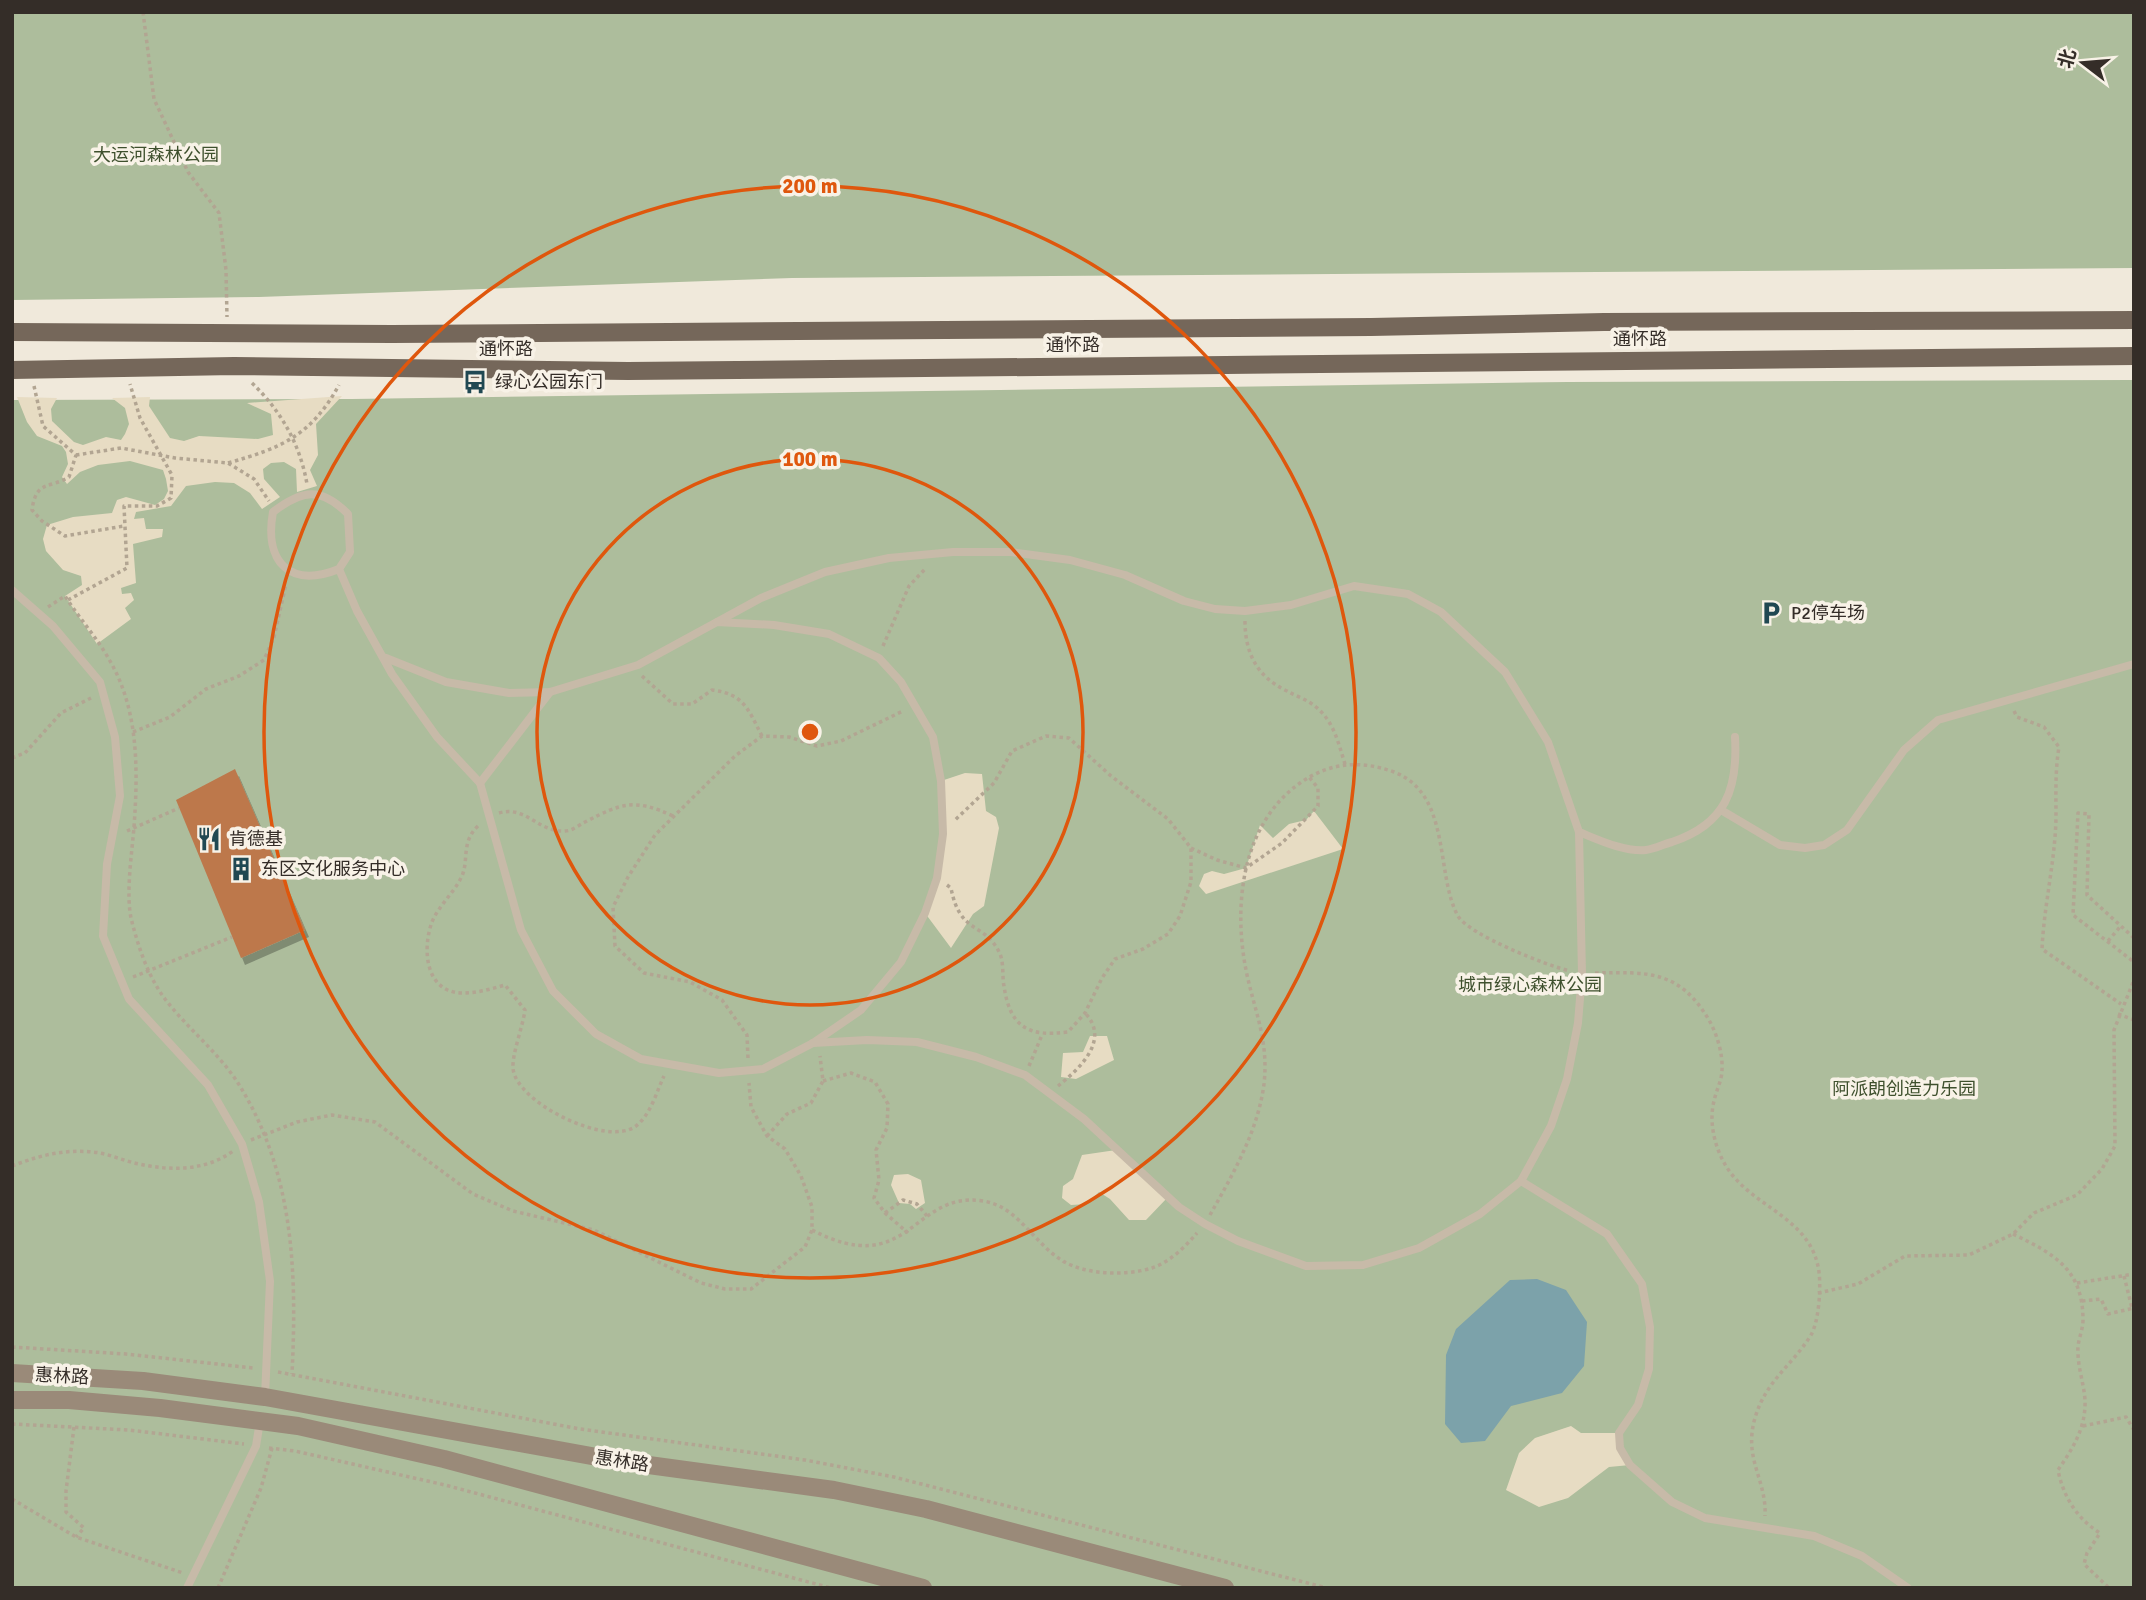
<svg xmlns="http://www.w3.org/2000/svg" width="2146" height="1600" font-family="Signika,'Noto Sans SC',sans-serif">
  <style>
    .green { fill: #adbd9c }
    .plaza { fill: #e7dcc3 }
    .water { fill: #7ca2aa }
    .building { fill: #bd784c; filter: url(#shadow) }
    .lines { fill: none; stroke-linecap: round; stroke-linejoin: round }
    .path { stroke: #b2a592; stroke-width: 3.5; stroke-dasharray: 3.5 3.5; stroke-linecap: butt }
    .lane { stroke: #c7baa8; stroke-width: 8 }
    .secondary { stroke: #9a8a79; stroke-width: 18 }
    .primary { stroke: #75675a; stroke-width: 18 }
    .ring { fill: none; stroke: #df570d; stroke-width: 3.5 }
    .labels { text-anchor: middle; stroke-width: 7; stroke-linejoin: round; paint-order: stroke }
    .park-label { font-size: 18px; fill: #3e502d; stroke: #f8f2e7 }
    .street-label { font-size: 18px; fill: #342d28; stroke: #f8f2e7 }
    .poi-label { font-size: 18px; fill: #342d28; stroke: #f8f2e7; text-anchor: start }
    .centre { fill: #df570d; stroke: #f8f2e7; stroke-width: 3.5 }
    .ring-label { font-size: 21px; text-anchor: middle; font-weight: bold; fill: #df570d; stroke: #f8f2e7; stroke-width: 7; stroke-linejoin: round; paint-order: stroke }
  </style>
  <defs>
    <filter id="shadow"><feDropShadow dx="4" dy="7" stdDeviation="0" flood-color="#0004"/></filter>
  </defs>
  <rect width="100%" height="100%" fill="#f0e9db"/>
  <g class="green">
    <path d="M12 12H2134V268L792 278 259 297 12 300Z"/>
    <path d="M2134 380V1588H12V400L352 399 1568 382Z"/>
  </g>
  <g class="plaza">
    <path d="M342 396 316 424 318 455 310 470 317 486 297 492 296 469 284 462 271 463 263 469 264 479 280 497 262 509 250 493 234 483 215 482 186 486 171 506 136 512 134 519 144 518 146 529H163L162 537 133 544 136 583 121 588 122 594 131 593 134 600 125 608 131 619 97 644 65 596 82 585 81 576 63 570 46 551 43 539 47 525 73 517 112 513 117 500 126 497 155 505 164 499 168 491 166 479 163 470 130 461 98 465 80 472 67 484 62 477 68 464 66 452 62 446 37 436 27 422 17 397 57 398 51 409 52 421 74 442 83 445 106 437 121 440 125 434 129 424 125 408 112 398 150 397 149 406 170 438 184 441 199 436 258 439 273 435 271 414 247 403Z"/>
    <path d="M965 773 982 774 986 811 996 817 999 828 984 906 973 914 951 948 925 913 937 878 943 834 941 781Z"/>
    <path d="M1314 811 1343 849 1206 894 1199 886 1204 874 1212 871 1224 874 1246 868 1260 825 1273 838 1289 824 1306 820Z"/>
    <path d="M1090 1036H1107L1114 1060 1076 1079 1061 1077 1063 1053 1083 1052Z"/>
    <path d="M1116 1150 1168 1197 1146 1220H1129L1110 1199 1099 1192 1087 1204 1071 1205 1062 1198 1063 1186 1073 1179 1082 1155Z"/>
    <path d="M908 1174 921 1180 925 1203 916 1209 910 1204 899 1203 891 1185 894 1175Z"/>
    <path d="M1571 1426 1581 1433H1619L1620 1448 1630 1465 1609 1467 1568 1498 1539 1507 1506 1490 1519 1453 1535 1438Z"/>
  </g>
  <path class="water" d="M1537 1279 1566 1290 1587 1322 1584 1366 1562 1393 1511 1406 1485 1441 1461 1443 1445 1424 1446 1355 1456 1329 1510 1280Z"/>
  <path class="building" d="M235 769 305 930 241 958 176 800Z"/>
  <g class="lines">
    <g class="path">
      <path d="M143 12 154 99 188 172 219 213 226 270 227 317"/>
      <path d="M252 383C281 411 300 444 307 484"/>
      <path d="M34 386 43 426 76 455 69 477C49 489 36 480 32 510L42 521 65 536 124 526"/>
      <path d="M76 455 121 448 175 458 228 463 254 479 269 501"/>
      <path d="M228 463C281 448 311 436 339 385"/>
      <path d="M68 600 127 568 124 506H157L171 498 172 475 140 418 130 384"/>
      <path d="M48 607 65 596C79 618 98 639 110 661 139 711 138 771 134 827 132 853 125 897 132 922 139 949 148 976 165 999 187 1028 218 1052 238 1083 294 1172 297 1272 292 1374"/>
      <path d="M1245 621C1245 653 1257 677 1287 691 1296 696 1308 700 1316 707 1334 722 1338 742 1345 764"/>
      <path d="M883 646 909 586 926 568"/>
      <path d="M642 676 673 704H692L712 690C744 694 748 709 762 736"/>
      <path d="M2014 711 2017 717 2044 727 2059 747C2055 771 2056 794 2056 818 2055 862 2044 905 2042 949L2121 1004"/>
      <path d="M133 732 170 717 206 689 239 676 264 660 274 637 286 584"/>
      <path d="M12 758 25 753 61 713 91 698"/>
      <path d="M499 813C526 805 539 833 565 831 572 831 579 825 585 822 622 803 634 798 673 816"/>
      <path d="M478 826C461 842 469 859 462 876 454 893 439 905 432 922 422 949 425 993 463 993 477 993 491 989 505 985L525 1010C523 1026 512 1054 513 1068 515 1102 607 1148 636 1126 651 1114 656 1093 664 1076"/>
      <path d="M127 831 179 808"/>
      <path d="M1191 848 1217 860 1246 868 1282 843 1318 806V788L1309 777"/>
      <path d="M947 885 951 888C960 936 985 921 1000 954 1004 963 1002 977 1004 986 1010 1028 1029 1037 1068 1032L1085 1013 1102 978 1115 959 1143 949 1168 934 1180 916 1191 882V848L1168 819 1111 776 1069 738 1046 736 1012 751 994 783 954 821"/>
      <path d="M2134 938 2087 895 2089 814 2078 813 2073 915 2134 962"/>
      <path d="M2108 941 2120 927"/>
      <path d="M1595 973C1649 972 1679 970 1709 1020 1717 1034 1723 1054 1722 1070 1722 1080 1716 1091 1714 1101 1708 1124 1716 1153 1730 1172 1757 1209 1812 1219 1819 1272 1821 1288 1819 1321 1811 1335 1792 1366 1766 1380 1755 1418 1743 1459 1767 1480 1765 1516"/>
      <path d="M133 977 232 937"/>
      <path d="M2118 1014 2134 1020"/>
      <path d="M748 1058 747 1035 722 1000 690 982 644 973 615 946 613 907 628 877 655 835 735 756 762 736 789 737 817 746 841 741 903 711"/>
      <path d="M1029 1066 1042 1035"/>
      <path d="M823 1081 851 1073 875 1082 888 1104 887 1128 876 1150 879 1180 874 1198 885 1213 908 1233"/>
      <path d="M1058 1086C1079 1069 1110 1041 1086 1014"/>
      <path d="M767 1136 787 1114 811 1103 823 1081 820 1056"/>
      <path d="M251 1140 297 1122 332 1115 375 1122 473 1194 513 1211 594 1230 701 1283 725 1289H751L805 1247 812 1230V1207L801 1176 785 1149 767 1136 751 1107 749 1083"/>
      <path d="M12 1166C38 1156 63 1149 92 1152 108 1153 123 1161 139 1164 171 1171 206 1171 233 1151"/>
      <path d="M885 1213 903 1200 917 1204 927 1216"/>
      <path d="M1210 1215C1233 1174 1258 1131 1264 1084 1269 1040 1254 1010 1246 970 1233 904 1242 824 1300 783 1330 762 1361 760 1394 772 1452 794 1435 875 1458 916 1469 935 1548 966 1570 971"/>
      <path d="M812 1230C910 1281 912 1190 983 1201 1018 1206 1034 1244 1063 1261 1086 1275 1126 1276 1152 1268 1170 1262 1185 1247 1197 1233"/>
      <path d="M2013 1234C2054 1254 2083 1269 2083 1320 2083 1331 2077 1341 2078 1352 2078 1368 2084 1384 2085 1400 2086 1428 2073 1448 2058 1470 2063 1496 2077 1519 2100 1533L2087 1553 2084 1564 2109 1588"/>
      <path d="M2124 1276 2132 1308"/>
      <path d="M2077 1283 2134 1274"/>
      <path d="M1818 1293 1858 1284 1905 1256 1969 1255 2013 1234 2034 1213 2077 1195 2102 1169 2115 1146 2114 1030 2134 980"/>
      <path d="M2082 1301 2101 1299 2108 1314 2134 1308"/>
      <path d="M12 1347 126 1354 253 1368"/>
      <path d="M278 1372 580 1429 805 1460 894 1477 1327 1588"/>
      <path d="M12 1424 129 1430 244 1444"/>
      <path d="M2083 1426 2126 1417 2134 1430"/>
      <path d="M74 1427 66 1491V1512L84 1528 76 1537"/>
      <path d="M269 1448 295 1451 445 1485 831 1588"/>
      <path d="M12 1499 76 1537 183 1573"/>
      <path d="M218 1588 261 1488 272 1448"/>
    </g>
    <g class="lane">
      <path d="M339 569C289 589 264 561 273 512 303 489 321 487 348 514L350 552 339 569 357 611 392 674 437 737 480 783 521 930 553 991 596 1034 641 1059 719 1073 763 1069 813 1043 861 1010 901 962 925 913 937 878 943 834 941 781 933 737 901 682 879 658 829 634 774 625 717 622 638 665 550 692 509 693 446 682 386 658"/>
      <path d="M12 590 53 626 100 682 115 737 120 796 107 864 103 936 129 999 208 1085 242 1144 259 1202 270 1281 265 1397"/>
      <path d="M717 622 761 598 825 572 889 558 953 552H1011L1070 560 1125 575 1184 601 1215 609 1245 611 1291 605 1354 586 1408 594 1441 612 1505 672 1548 742 1579 832 1582 974 1578 1023 1567 1079 1551 1126 1521 1181 1480 1214 1419 1248 1363 1265 1306 1266 1238 1241 1205 1224 1179 1207 1084 1119 1025 1075 976 1057 917 1042 867 1040 813 1043"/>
      <path d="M480 783 550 692"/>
      <path d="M1721 810 1780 845 1805 848 1824 845 1847 830 1904 750 1938 720 2134 664"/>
      <path d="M1579 832C1599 840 1624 852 1646 850 1655 849 1664 844 1672 842 1726 824 1738 789 1735 737"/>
      <path d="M1521 1181 1607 1234 1642 1284 1650 1327 1649 1369 1638 1405 1619 1433 1620 1448 1630 1465 1672 1502 1705 1518 1814 1536 1862 1556 1908 1588"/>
      <path d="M187 1588 256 1446 260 1421"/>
    </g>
    <g class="secondary">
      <path d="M12 1373 143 1381 265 1397 619 1461 834 1490 926 1509 1225 1588"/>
      <path d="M12 1400H69L160 1408 298 1426 444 1459 923 1588"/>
    </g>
    <g class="primary">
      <path d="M12 332 392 334 1371 327 1604 322 2134 320"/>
      <path d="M12 370 234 366 628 371 2134 356"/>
    </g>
  </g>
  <g class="ring">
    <circle cx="810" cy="732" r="273"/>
    <circle cx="810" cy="732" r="546"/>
  </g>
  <defs>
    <g id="bus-bare" transform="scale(1.89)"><path d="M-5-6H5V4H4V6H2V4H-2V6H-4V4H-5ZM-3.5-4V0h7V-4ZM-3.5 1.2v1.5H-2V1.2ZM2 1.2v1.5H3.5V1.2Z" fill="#204852" stroke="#f8f2e7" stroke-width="2.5" paint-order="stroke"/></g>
    <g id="parking-bare" transform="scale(1.89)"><path d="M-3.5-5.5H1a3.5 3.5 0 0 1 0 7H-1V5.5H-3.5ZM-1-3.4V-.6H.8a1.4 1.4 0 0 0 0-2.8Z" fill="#204852" stroke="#f8f2e7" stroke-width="2.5" paint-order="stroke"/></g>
    <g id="restaurant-bare" transform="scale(1.89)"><path d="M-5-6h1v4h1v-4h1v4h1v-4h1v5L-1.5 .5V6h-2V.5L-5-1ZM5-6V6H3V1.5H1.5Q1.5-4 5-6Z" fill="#204852" stroke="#f8f2e7" stroke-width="2.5" paint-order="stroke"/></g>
    <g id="building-bare" transform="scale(1.89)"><path d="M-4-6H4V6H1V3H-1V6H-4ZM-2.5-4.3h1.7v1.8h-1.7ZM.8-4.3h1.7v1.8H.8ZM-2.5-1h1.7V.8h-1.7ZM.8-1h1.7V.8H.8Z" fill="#204852" stroke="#f8f2e7" stroke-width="2.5" paint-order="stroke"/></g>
  </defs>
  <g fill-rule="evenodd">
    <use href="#bus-bare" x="475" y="382"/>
    <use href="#parking-bare" x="1771" y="613"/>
    <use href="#restaurant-bare" x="209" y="839"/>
    <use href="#building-bare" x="241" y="869"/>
  </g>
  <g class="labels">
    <g class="park-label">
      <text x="156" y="161">大运河森林公园</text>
      <text x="1530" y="991">城市绿心森林公园</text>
      <text x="1904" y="1095">阿派朗创造力乐园</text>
    </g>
    <g class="street-label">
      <text x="1640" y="345">通怀路</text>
      <text x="1073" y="351">通怀路</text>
      <text x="506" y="355">通怀路</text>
      <text transform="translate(62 1376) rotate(3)" y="6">惠林路</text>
      <text transform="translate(622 1461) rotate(9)" y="6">惠林路</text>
    </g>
    <g class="poi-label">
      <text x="495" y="388">绿心公园东门</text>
      <text x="1791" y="619">P2停车场</text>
      <text x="229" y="845">肯德基</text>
      <text x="261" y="875">东区文化服务中心</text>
    </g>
  </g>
  <circle cx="810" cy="732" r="10" class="centre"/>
  <g class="ring-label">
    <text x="810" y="193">200 m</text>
    <text x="810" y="466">100 m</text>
  </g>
  <rect width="2146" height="1600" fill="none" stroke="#342d28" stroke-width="28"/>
  <g transform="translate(2083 63) rotate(286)" stroke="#f8f2e7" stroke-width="5" paint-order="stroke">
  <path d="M0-5L12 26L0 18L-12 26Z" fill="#342d28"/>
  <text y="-10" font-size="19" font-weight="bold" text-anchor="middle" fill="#342d28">北</text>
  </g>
</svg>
